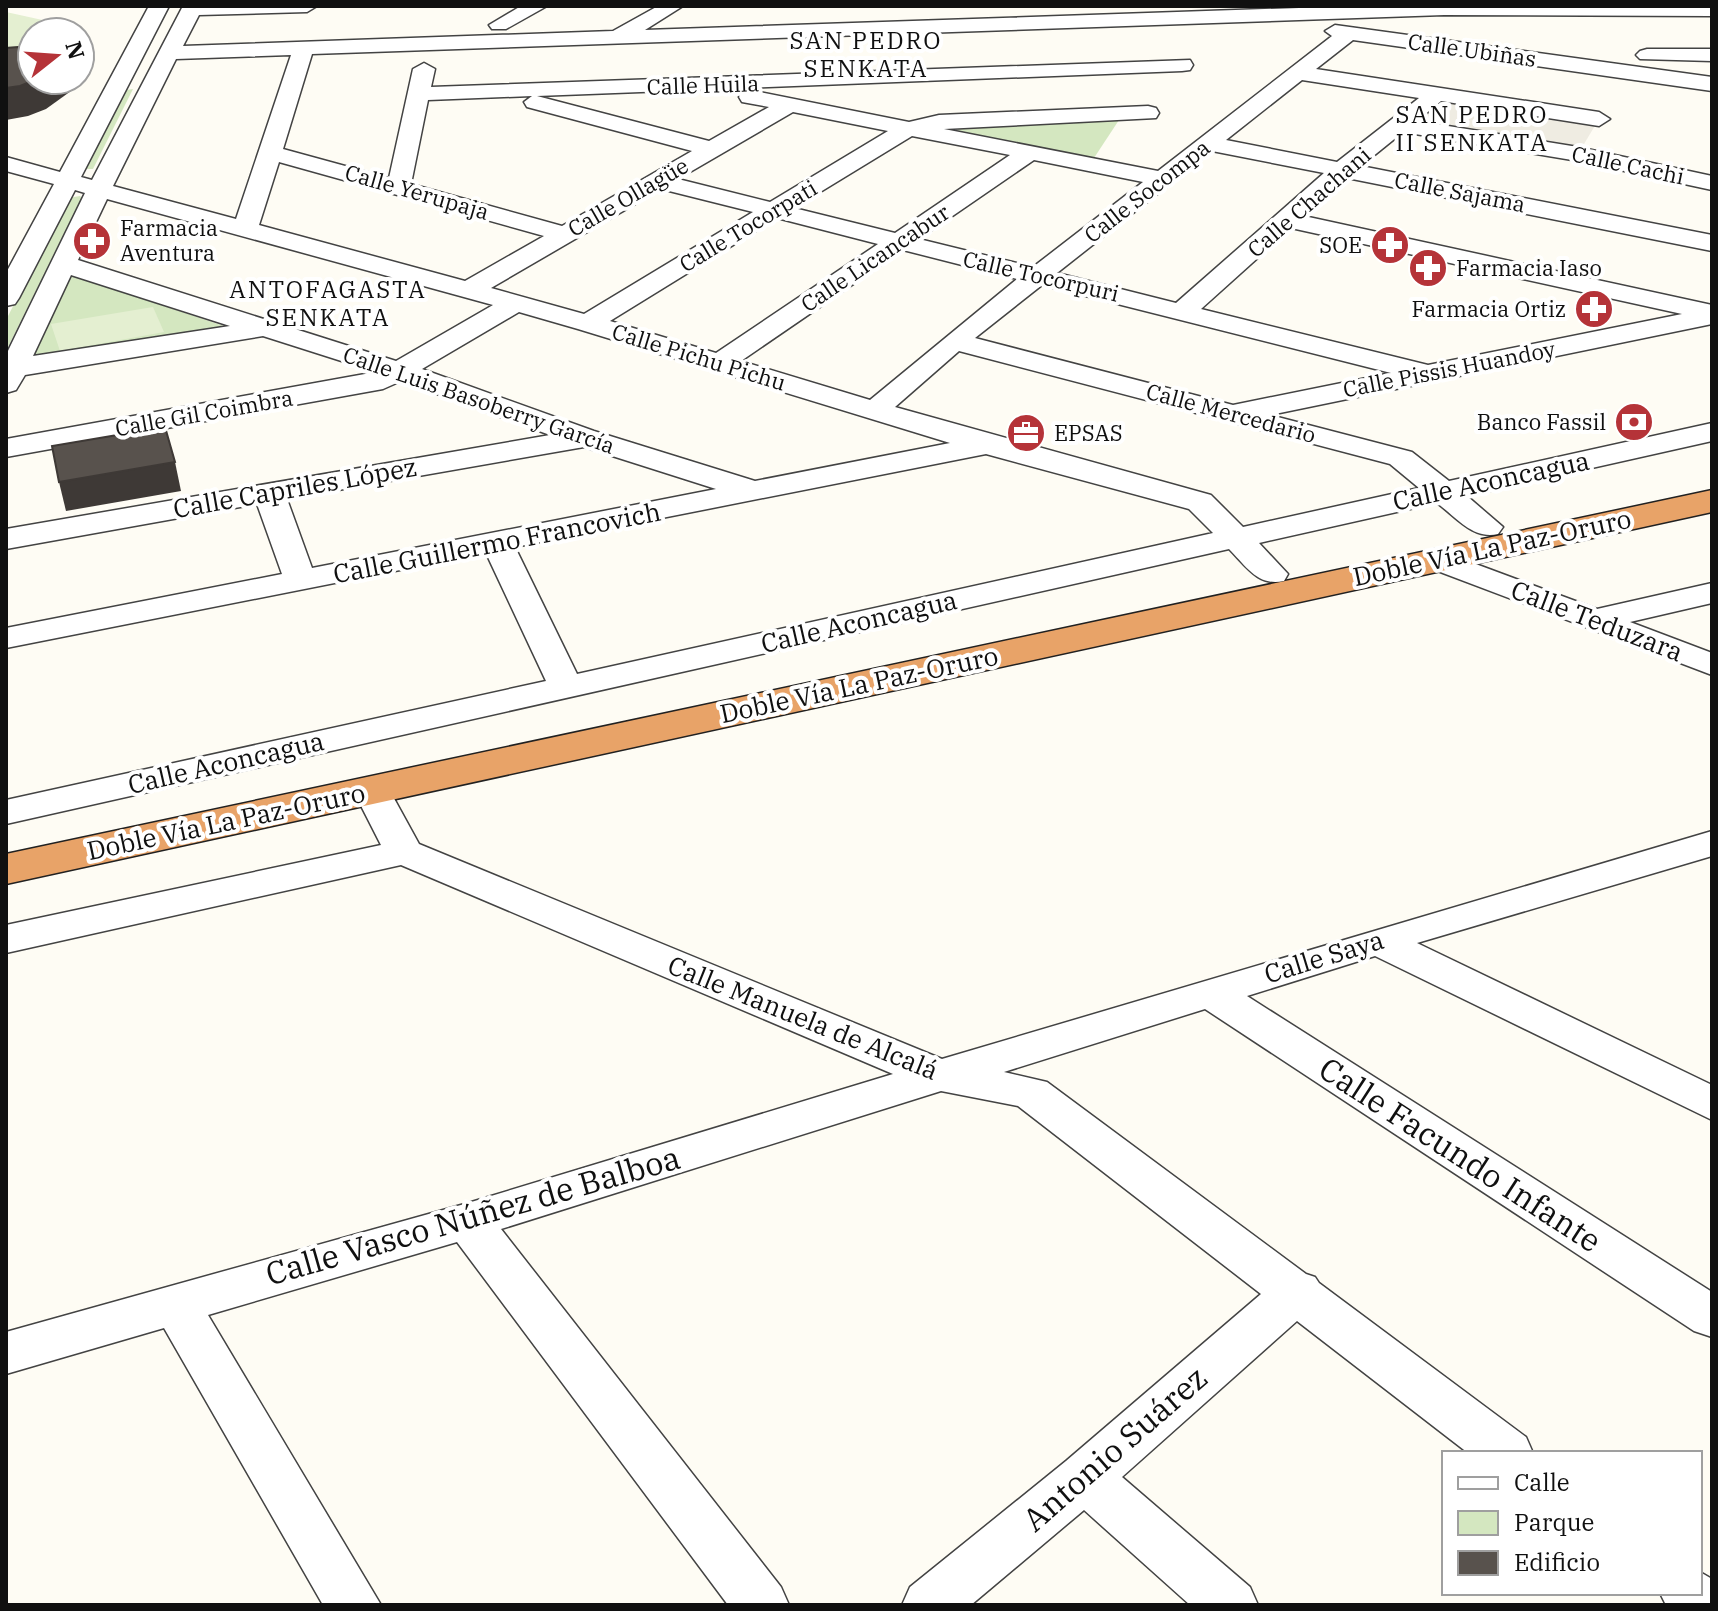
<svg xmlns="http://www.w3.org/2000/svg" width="1718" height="1611" font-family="'IBM Plex Serif',serif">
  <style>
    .green { fill: #d4e7c0 }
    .pitch { fill: #e4efd1 }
    .plaza { fill: #efece2 }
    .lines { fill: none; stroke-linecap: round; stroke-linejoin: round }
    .minor-casing { stroke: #434343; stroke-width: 3 }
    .highway-casing { stroke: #212121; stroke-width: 3 }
    .minor { fill: #fff; fill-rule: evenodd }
    .highway { fill: #e8a368; fill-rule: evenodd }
    .shaded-wall { fill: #3e3936 }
    .building { fill: #58524d; stroke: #3e3936; stroke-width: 2 }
    .labels { text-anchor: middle; stroke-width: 8; stroke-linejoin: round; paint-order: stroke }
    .far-street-label { font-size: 22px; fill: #101010; stroke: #fff }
    .far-poi-label { font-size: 22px; fill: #101010; stroke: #fff; text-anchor: start }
    .far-neighbourhood-label { font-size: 24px; letter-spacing: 2px; fill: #101010; stroke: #fff }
    .street-label { font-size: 26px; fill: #101010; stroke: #fff }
    .near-street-label { font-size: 32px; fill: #101010; stroke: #fff }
  </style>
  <rect width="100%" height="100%" fill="#fefcf4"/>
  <g class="green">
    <path d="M133 89 93 169H81L119 91Z"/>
    <path d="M1112 118 1119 120 1094 158 958 131V127Z"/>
    <path d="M80 196 82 198 6 351V320L68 198Z"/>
    <path d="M71 275 230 328 31 357Z"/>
  </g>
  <g class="pitch">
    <path d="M6 12 79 28 69 32H32V47L6 57Z"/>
    <path d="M153 307 164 332 60 351 51 324Z"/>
  </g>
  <path class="plaza" d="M1437 94 1599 119 1578 154 1402 125Z"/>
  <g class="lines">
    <g class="minor-casing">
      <g id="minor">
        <path d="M149 6H169L81 177 92 180 183 6H317L307 12 199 15 183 46 613 31 658 6H683L645 30 1357 6H1712V16L1444 15 312 54 283 149 389 178 413 69 424 63 435 69 431 87 1190 60 1193 65 1190 70 1182 71 537 96 709 141 769 107 742 102 739 97 742 92 750 90 909 122 939 115 1148 106 1156 108 1159 113 1156 118 944 129 1158 171 1332 36 1325 31 1335 25 1712 77V91L1353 40 1316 69 1599 112 1610 119 1599 126 1441 101 1417 121 1578 147 1712 176V190L1578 161 1403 132 1361 166 1712 235V251L1347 178 1304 216 1712 305V324L1270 415 1412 452 1449 481 1712 423V441L1467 496 1503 527 1498 534C1473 540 1456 517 1437 503L1259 543 1288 574 1284 581C1258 587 1246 566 1229 549L6 824V800L546 681 486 553 6 648V628L282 574 257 504 6 549V529L550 435 401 381 383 389 6 457V439L376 372 263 336 25 375 16 390 6 393V355L85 193 75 190 19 298 15 304 6 306V273L54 184 6 171V157L60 172ZM291 55 236 219 113 186 176 59ZM1302 80 1419 98 1337 162 1226 140ZM532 96 524 102 527 107 692 151 562 226 411 184 428 100ZM793 112 888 131 770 202 678 179ZM912 136 1010 155 895 233 794 208ZM1212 151 1324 173 1176 303 1057 273ZM1034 160 1143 182 1033 267 919 239ZM279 162 544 236 465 281 259 225ZM661 189 753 212 584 314 491 288ZM107 199 493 305 396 361 78 260ZM777 218 878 244 716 353 610 321ZM1291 228 1682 314 1428 365 1201 309ZM903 250 1017 279 870 400 741 361ZM71 275 230 326 33 356ZM1042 285 1391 373 1233 405 975 338ZM519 312 578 329 950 443 755 481 594 431 422 369ZM959 351 1390 464 1419 488 1243 527 1211 495 895 407ZM584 447 716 489 312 568 287 499ZM986 454 1189 509 1213 533 577 674 515 547Z"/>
        <path d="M521 6H547L506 29H492L489 25Z"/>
        <path d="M1647 49H1712V61L1640 59 1636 55 1640 51Z"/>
        <path d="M1438 550 1597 609 1712 583V603L1630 622 1712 653V675L1427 567 1422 560 1427 553Z"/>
        <path d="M372 779 385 782 419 844 942 1059 1712 831V856L1417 943 1712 1085V1120L1375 956 1247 996 1712 1292V1337L1694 1331 1205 1009 1004 1072 1047 1082 1306 1274 1315 1277 1319 1283 1526 1437 1533 1453H1468L1297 1321 1122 1477 1250 1587 1258 1605H1190L1084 1510 971 1605H902L910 1587 1066 1461 1261 1294 1018 1106 941 1091 501 1229 781 1587 789 1605H728L457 1242 208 1315 381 1605H323L164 1328 6 1374V1332L468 1203 893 1074 401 865 6 953V925L381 845 353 790 359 782Z"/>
        <path d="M1700 1572 1712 1579V1605H1666L1660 1593H1700Z"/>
      </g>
    </g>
    <g class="highway-casing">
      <path id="highway" d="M1712 490V512L6 884V854Z"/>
    </g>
    <use href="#minor" class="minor"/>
    <use href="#highway" class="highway"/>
  </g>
  <g class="shaded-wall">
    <path d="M35 80H68L71 91 46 109 28 116 6 120V88Z"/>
    <path d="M175 462 181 491 66 511 59 482Z"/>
  </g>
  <g class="building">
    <path d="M18 47 32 51V80H35L20 86 6 88V48Z"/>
    <path d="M165 427 175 462 59 482 52 446Z"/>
  </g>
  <defs>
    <g id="pharmacy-disc" transform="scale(2)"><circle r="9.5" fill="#b53338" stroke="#fff"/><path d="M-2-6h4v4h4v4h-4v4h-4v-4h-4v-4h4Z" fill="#fff"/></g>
    <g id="bank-disc" transform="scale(2)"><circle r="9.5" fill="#b53338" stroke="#fff"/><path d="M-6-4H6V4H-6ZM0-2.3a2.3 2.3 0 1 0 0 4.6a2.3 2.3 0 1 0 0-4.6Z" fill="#fff"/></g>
    <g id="office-disc" transform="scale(2)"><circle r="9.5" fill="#b53338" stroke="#fff"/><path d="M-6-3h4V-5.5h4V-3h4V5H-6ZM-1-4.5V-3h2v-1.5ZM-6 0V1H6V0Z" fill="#fff"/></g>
  </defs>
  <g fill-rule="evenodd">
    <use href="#pharmacy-disc" x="92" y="241"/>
    <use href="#pharmacy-disc" x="1390" y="245"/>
    <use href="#pharmacy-disc" x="1428" y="268"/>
    <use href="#pharmacy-disc" x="1594" y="309"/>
    <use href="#bank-disc" x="1634" y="422"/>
    <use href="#office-disc" x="1026" y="433"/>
  </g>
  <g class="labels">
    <g class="far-street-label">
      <text transform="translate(1472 50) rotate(8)" y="8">Calle Ubiñas</text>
      <text transform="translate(703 85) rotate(-2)" y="8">Calle Huila</text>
      <text transform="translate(1628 165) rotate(12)" y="8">Calle Cachi</text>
      <text transform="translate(1147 191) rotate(-38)" y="8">Calle Socompa</text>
      <text transform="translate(417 192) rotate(16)" y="8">Calle Yerupaja</text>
      <text transform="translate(1460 192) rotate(11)" y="8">Calle Sajama</text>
      <text transform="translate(628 197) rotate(-30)" y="8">Calle Ollagüe</text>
      <text transform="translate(1309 202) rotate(-41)" y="8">Calle Chachani</text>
      <text transform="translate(748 226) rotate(-31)" y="8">Calle Tocorpati</text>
      <text transform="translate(875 258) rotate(-34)" y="8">Calle Licancabur</text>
      <text transform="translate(1041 276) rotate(13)" y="8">Calle Tocorpuri</text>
      <text transform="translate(699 357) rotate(17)" y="8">Calle Pichu Pichu</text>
      <text transform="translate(1449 369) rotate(-11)" y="8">Calle Pissis Huandoy</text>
      <text transform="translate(479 400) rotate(19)" y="8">Calle Luis Basoberry García</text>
      <text transform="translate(204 413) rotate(-10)" y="8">Calle Gil Coimbra</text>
      <text transform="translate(1231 413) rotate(15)" y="8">Calle Mercedario</text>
    </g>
    <g class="far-poi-label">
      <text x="120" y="236">Farmacia<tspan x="120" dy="25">Aventura</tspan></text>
      <text x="1362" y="253" text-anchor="end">SOE</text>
      <text x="1456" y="276">Farmacia Iaso</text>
      <text x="1566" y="317" text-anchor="end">Farmacia Ortiz</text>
      <text x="1606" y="430" text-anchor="end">Banco Fassil</text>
      <text x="1054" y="441">EPSAS</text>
    </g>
    <g class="far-neighbourhood-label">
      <text x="866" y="49">SAN PEDRO<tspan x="866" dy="28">SENKATA</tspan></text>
      <text x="1472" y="123">SAN PEDRO<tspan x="1472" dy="28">II SENKATA</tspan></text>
      <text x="328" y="298">ANTOFAGASTA<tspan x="328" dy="28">SENKATA</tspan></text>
    </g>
    <g class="street-label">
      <text transform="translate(1491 481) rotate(-12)" y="9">Calle Aconcagua</text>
      <text transform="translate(295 488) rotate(-10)" y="9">Calle Capriles López</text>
      <text transform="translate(497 543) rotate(-11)" y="9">Calle Guillermo Francovich</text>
      <text transform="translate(1492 548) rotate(-12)" y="9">Doble Vía La Paz-Oruro</text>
      <text transform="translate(1597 621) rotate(21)" y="9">Calle Teduzara</text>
      <text transform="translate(859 622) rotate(-13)" y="9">Calle Aconcagua</text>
      <text transform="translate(859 685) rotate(-12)" y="9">Doble Vía La Paz-Oruro</text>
      <text transform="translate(226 763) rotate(-13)" y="9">Calle Aconcagua</text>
      <text transform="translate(226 822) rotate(-12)" y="9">Doble Vía La Paz-Oruro</text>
      <text transform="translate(1324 957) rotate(-17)" y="9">Calle Saya</text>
      <text transform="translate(803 1018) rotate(22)" y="9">Calle Manuela de Alcalá</text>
    </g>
    <g class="near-street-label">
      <text transform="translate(1460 1155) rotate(33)" y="11">Calle Facundo Infante</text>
      <text transform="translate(473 1216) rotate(-16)" y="11">Calle Vasco Núñez de Balboa</text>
      <text transform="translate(1115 1449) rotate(-41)" y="11">Antonio Suárez</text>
    </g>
  </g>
  <rect width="1718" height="1611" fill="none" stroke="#101010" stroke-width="16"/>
  <rect x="1442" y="1451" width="260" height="144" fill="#ffffff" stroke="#9f9f9f" stroke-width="2"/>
  <rect x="1458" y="1477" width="40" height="12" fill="#ffffff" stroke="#9f9f9f" stroke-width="2"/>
  <text x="1514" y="1491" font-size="24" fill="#101010">Calle</text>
  <rect x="1458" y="1511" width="40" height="24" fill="#d4e7c0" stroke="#9f9f9f" stroke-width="2"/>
  <text x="1514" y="1531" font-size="24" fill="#101010">Parque</text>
  <rect x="1458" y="1551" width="40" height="24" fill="#58524d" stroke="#9f9f9f" stroke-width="2"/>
  <text x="1514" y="1571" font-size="24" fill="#101010">Edificio</text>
  <g transform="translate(56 56) rotate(73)"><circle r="38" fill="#ffffff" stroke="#9f9f9f" stroke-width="2"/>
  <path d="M0-6L14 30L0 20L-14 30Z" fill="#b53338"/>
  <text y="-12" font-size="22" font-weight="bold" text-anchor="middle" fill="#101010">N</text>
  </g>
</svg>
